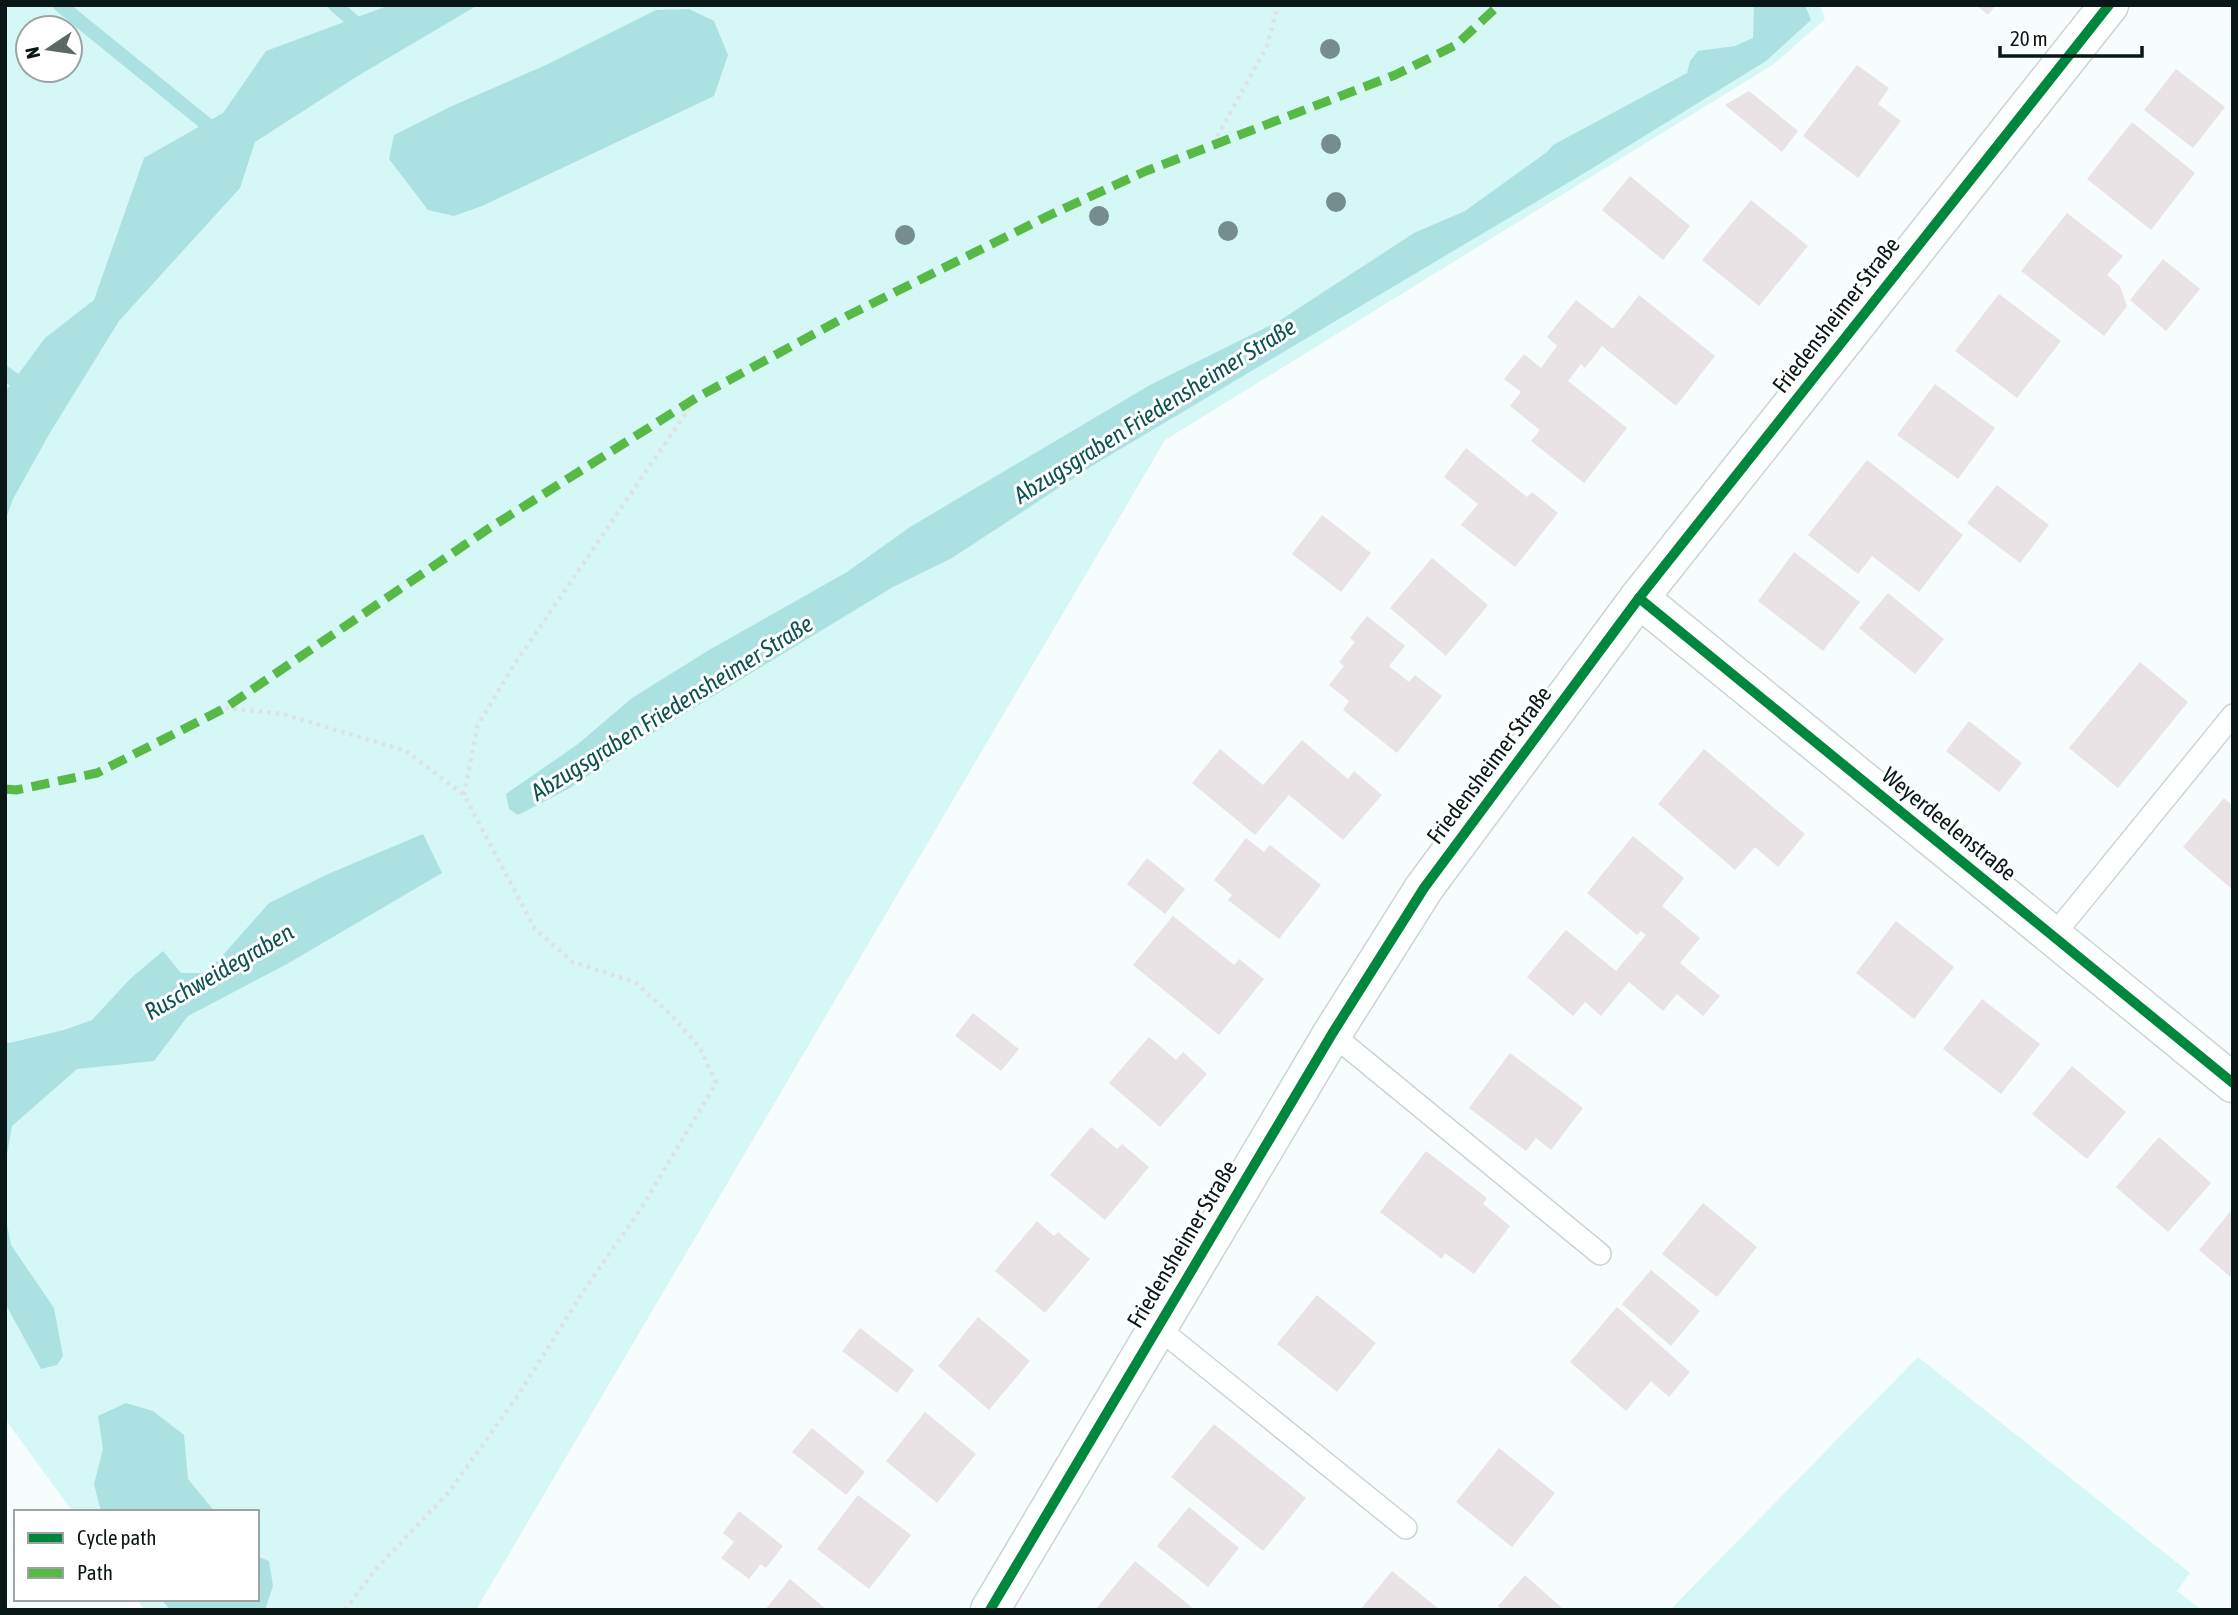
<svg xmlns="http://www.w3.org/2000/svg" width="2238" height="1615" font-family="'Asap Condensed',sans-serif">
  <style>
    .green { fill: #d5f7f6; fill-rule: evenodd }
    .water { fill: #abe2e1 }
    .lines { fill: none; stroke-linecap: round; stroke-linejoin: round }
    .stream { stroke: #abe2e1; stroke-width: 14 }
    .building { fill: #e9e3e5 }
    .service-casing { stroke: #cbd4d4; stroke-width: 24 }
    .minor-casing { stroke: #cbd4d4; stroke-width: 41 }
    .path { stroke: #e0e2e2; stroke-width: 4.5; stroke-dasharray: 3.5 5; stroke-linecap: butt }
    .service { stroke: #feffff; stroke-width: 21 }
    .minor { stroke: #feffff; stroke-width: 38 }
    .quiet { stroke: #58b947; stroke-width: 9; stroke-dasharray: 18 9; stroke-linecap: butt }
    .cycleway-casing { stroke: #fff; stroke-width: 15 }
    .cycleway { stroke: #00873e; stroke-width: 10 }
    .tree { fill: #768d8d }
    .labels { text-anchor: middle; stroke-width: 6; stroke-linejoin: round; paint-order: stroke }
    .street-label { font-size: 23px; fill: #091717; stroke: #fff }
    .water-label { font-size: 24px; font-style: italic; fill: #0c5250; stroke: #fff }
  </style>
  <rect width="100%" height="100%" fill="#f7fcfc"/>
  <g class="green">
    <path d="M5 5H1820L1825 19 1774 64 1165 440 476 1610H144L137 1599H257V1512H73L5 1419ZM28 28H70V70H28Z"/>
    <path d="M1918 1357 2190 1573 2177 1591 2202 1610H1670Z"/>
  </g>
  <g class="water">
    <path d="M390 5H478L356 77 255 142 240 188 119 321 51 431 13 499 5 521V392L45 338 94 300 144 158 223 113 266 51Z"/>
    <path d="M1754 5H1805L1811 20 1766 61 1591 169 1092 466 952 558 893 587 628 748 570 788 518 815 509 809 506 794 578 744 632 698 709 650 847 572 910 527 1150 385 1279 321 1414 233 1465 211 1547 152 1553 145 1687 73 1690 61 1698 51 1735 46 1753 38Z"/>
    <path d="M689 9 714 21 728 55 714 96 482 206 454 216 428 210 389 159 394 135 452 106 546 65 656 10Z"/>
    <path d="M423 834 442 873 287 964 188 1016 154 1061 77 1069 12 1126 5 1166V1041L9 1043 64 1030 92 1020 130 979 163 951 181 973H207L269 903 328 874Z"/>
    <path d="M5 1214 11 1245 54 1308 63 1356 57 1365 41 1369 5 1303Z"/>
    <path d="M126 1403 153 1411 184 1435 188 1479 215 1512H101L94 1484 103 1449 98 1416Z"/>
    <path d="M257 1556 269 1561 273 1586 265 1610H170L161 1599H257Z"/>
  </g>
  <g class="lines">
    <g class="stream">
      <path d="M60 5 220 135"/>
      <path d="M335 5 366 32"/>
      <path d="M5 373 24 387 29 383"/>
    </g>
  </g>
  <g class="building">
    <path d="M1976 5H1996L1988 15Z"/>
    <path d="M1857 65 1889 88 1878 104 1901 121 1858 178 1803 136Z"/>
    <path d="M2176 69 2225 107 2193 148 2144 110Z"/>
    <path d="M1749 91 1798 131 1782 152 1725 105Z"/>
    <path d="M2132 122 2195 173 2151 230 2087 179Z"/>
    <path d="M1630 176 1690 226 1663 260 1602 210Z"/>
    <path d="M1751 200 1808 246 1759 306 1702 260Z"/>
    <path d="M2067 213 2123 256 2107 275 2120 286 2127 306 2104 336 2021 271Z"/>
    <path d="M2163 259 2200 289 2166 331 2130 300Z"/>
    <path d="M1999 294 2061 341 2017 398 1955 351Z"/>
    <path d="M1639 295 1715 356 1676 406 1602 346 1585 368 1581 364 1568 381 1627 428 1584 483 1531 441 1540 430 1510 406 1521 392 1504 379 1524 354 1541 368 1557 346 1547 337 1576 300 1613 329Z"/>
    <path d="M1935 384 1995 428 1958 479 1897 435Z"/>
    <path d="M1466 448 1527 497 1532 492 1558 513 1515 567 1461 525 1478 504 1444 477Z"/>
    <path d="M1867 460 1963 535 1919 592 1872 556 1858 574 1808 535Z"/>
    <path d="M1997 485 2049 525 2020 563 1967 523Z"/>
    <path d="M1322 515 1371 553 1341 592 1292 554Z"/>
    <path d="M1794 552 1860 602 1823 651 1758 601Z"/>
    <path d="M1432 558 1488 605 1446 656 1390 608Z"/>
    <path d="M1888 593 1944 639 1915 674 1859 628Z"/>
    <path d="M1367 616 1405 646 1389 666 1409 682 1415 675 1442 696 1397 753 1343 710 1349 701 1329 685 1344 666 1339 662 1355 642 1350 638Z"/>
    <path d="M2140 662 2188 702 2118 788 2069 748Z"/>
    <path d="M1969 721 2022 763 1999 792 1946 751Z"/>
    <path d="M1302 740 1348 779 1354 771 1382 795 1343 840 1289 795 1255 835 1192 783 1220 749 1263 785Z"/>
    <path d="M1704 749 1805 834 1778 867 1755 847 1735 870 1658 804Z"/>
    <path d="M2224 798 2233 806V890L2183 847Z"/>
    <path d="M1633 836 1684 878 1662 906 1700 938 1680 963 1720 996 1703 1016 1677 994 1663 1011 1629 982 1601 1016 1585 1002 1573 1016 1527 977 1566 930 1616 971 1646 935 1641 931 1637 935 1587 893Z"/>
    <path d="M1246 838 1264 852 1270 845 1321 885 1279 939 1228 900 1232 895 1214 880Z"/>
    <path d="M1147 858 1185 889 1165 914 1127 884Z"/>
    <path d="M1173 916 1234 965 1239 959 1264 979 1219 1035 1133 965Z"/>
    <path d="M1896 921 1954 967 1914 1019 1856 973Z"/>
    <path d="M1982 999 2040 1044 2001 1094 1943 1049Z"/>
    <path d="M973 1013 1019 1049 1001 1071 955 1036Z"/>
    <path d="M1149 1037 1176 1060 1183 1052 1207 1074 1160 1127 1109 1083Z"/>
    <path d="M1510 1053 1583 1108 1551 1150 1536 1138 1526 1151 1469 1108Z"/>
    <path d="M2072 1066 2126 1112 2087 1159 2032 1114Z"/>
    <path d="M1091 1127 1117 1149 1122 1144 1149 1167 1105 1220 1050 1175Z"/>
    <path d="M2159 1137 2211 1183 2168 1232 2116 1187Z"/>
    <path d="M1426 1151 1487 1198 1483 1204 1510 1226 1474 1274 1445 1253 1442 1259 1380 1212Z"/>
    <path d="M1703 1203 1757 1247 1717 1297 1662 1254Z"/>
    <path d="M2233 1208V1279L2199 1250Z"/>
    <path d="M1037 1221 1054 1236 1058 1232 1090 1259 1045 1313 995 1271Z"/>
    <path d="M1651 1270 1700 1311 1671 1346 1622 1304Z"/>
    <path d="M1317 1295 1376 1343 1337 1392 1277 1344Z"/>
    <path d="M1617 1307 1690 1372 1669 1397 1651 1381 1626 1411 1570 1362Z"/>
    <path d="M978 1317 1030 1361 989 1410 938 1366Z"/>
    <path d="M860 1328 914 1370 897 1393 842 1351Z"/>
    <path d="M925 1412 976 1454 937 1503 886 1461Z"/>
    <path d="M1214 1424 1306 1498 1263 1551 1171 1477Z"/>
    <path d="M812 1428 865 1472 846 1495 792 1452Z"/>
    <path d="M1499 1448 1555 1493 1512 1547 1456 1502Z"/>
    <path d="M858 1495 911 1535 869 1589 817 1549Z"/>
    <path d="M1189 1507 1239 1548 1208 1587 1157 1546Z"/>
    <path d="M739 1511 783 1546 766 1568 761 1564 749 1579 721 1558 734 1542 723 1533Z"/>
    <path d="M1135 1561 1195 1610H1095Z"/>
    <path d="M1392 1571 1440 1610H1360Z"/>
    <path d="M1525 1575 1564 1610H1503L1498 1606Z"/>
    <path d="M790 1579 827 1610H765Z"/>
  </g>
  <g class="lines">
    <g class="service-casing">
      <g id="service">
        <path d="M2053 936 2233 715"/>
        <path d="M1332 1034 1600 1254"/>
        <path d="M1157 1327 1406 1528"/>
      </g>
    </g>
    <g class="minor-casing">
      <g id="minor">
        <path d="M1639 598 2233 1083"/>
        <path d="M990 1610 1332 1034 1424 888 1639 598 2109 5"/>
      </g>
    </g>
    <g class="path">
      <path d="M1213 144 1267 46 1278 5"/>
      <path d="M225 708 283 714 406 751 464 795 535 929 573 962 635 982 674 1018 700 1048 716 1083 642 1207 583 1292 518 1395 449 1492 375 1570 345 1610"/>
      <path d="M464 795 477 727 510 671 696 398"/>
    </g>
    <use href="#service" class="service"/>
    <use href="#minor" class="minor"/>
    <path class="quiet" d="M5 789 16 790 97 773 225 708 488 529 696 398 849 315 1050 215 1146 171 1395 75 1456 45 1499 5"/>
    <g class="cycleway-casing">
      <g id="cycleway">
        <path d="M1639 598 2233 1083"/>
        <path d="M990 1610 1332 1034 1424 888 1639 598 2109 5"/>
      </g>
    </g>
    <use href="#cycleway" class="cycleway"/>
  </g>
  <g class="tree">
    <circle cx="1330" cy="49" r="10"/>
    <circle cx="1331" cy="144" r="10"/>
    <circle cx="1336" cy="202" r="10"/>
    <circle cx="1099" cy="216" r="10"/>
    <circle cx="1228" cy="231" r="10"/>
    <circle cx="905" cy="235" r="10"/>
  </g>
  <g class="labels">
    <g class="street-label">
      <text transform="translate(1836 315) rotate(-52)" y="8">Friedensheimer Straße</text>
      <text transform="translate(1489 765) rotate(-53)" y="8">Friedensheimer Straße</text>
      <text transform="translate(1949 824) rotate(39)" y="8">Weyerdeelenstraße</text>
      <text transform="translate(1182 1244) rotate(-59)" y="8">Friedensheimer Straße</text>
    </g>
    <g class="water-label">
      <text transform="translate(1155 411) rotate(-32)" y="8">Abzugsgraben Friedensheimer Straße</text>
      <text transform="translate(672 708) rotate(-32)" y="8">Abzugsgraben Friedensheimer Straße</text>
      <text transform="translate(219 972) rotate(-30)" y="8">Ruschweidegraben</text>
    </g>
  </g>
  <rect width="2238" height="1615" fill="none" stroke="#091717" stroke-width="14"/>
  <rect x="14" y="1510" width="245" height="91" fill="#ffffff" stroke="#9da2a2" stroke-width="2"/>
  <rect x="28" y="1533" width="35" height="10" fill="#00873e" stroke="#9da2a2" stroke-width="2"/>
  <text x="77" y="1545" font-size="21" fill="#091717">Cycle path</text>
  <rect x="28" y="1568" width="35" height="10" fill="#58b947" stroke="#9da2a2" stroke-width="2"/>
  <text x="77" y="1580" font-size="21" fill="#091717">Path</text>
  <g transform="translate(49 49) rotate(257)"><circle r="33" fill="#ffffff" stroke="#9da2a2" stroke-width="2"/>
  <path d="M0-5L12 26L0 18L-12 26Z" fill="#5c6767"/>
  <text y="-10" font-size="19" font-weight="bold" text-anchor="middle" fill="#091717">N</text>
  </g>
  <path d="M2000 46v10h142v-10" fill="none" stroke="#091717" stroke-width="3.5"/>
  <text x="2010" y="46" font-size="21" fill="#091717" stroke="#ffffff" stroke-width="5" paint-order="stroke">20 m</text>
</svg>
